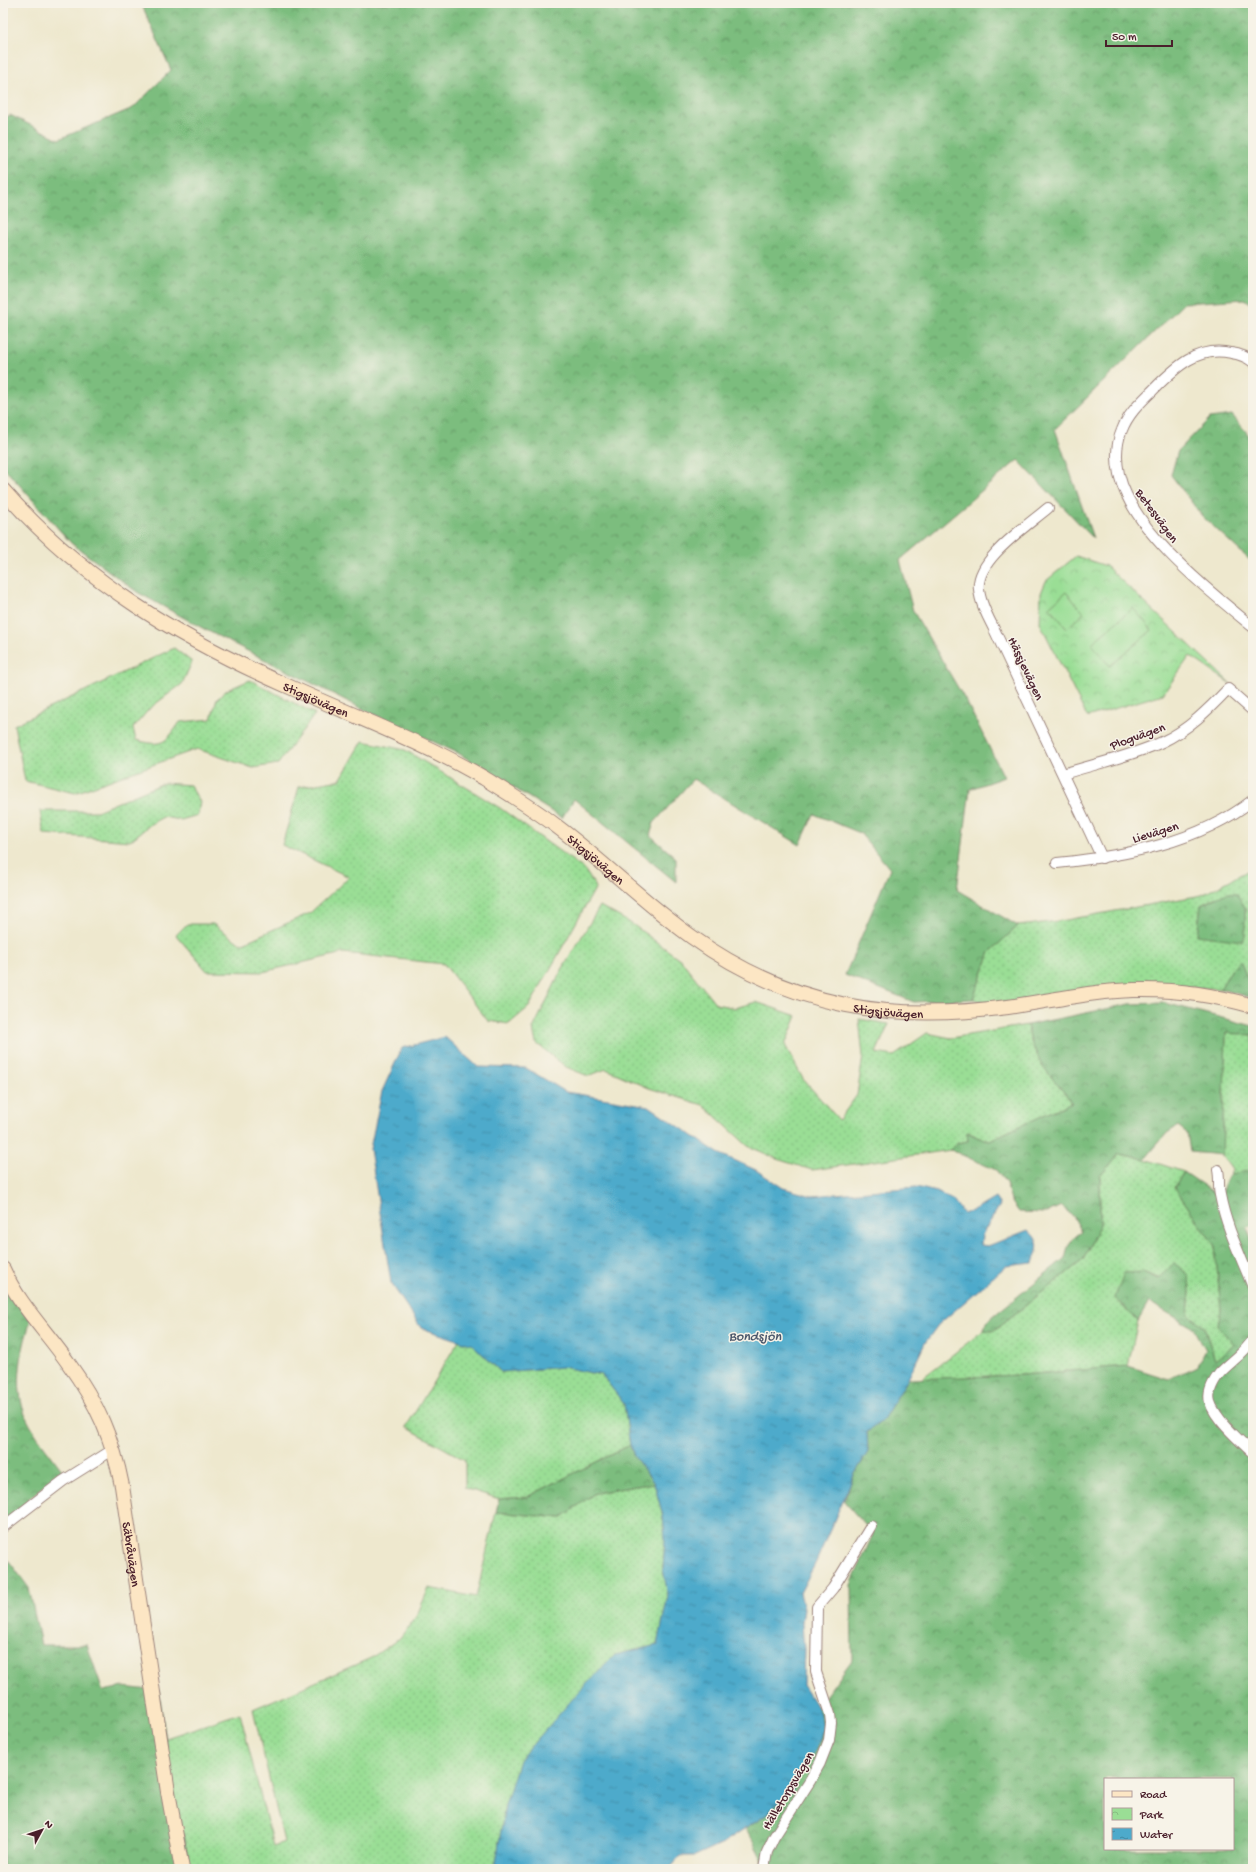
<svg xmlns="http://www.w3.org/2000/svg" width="1256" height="1872" font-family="'Gochi Hand',sans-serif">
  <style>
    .grass { fill: url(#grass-dots); stroke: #727e60; fill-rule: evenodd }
    .forest { fill: url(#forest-crowns); stroke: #626e54; fill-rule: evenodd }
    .park { fill: url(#park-crowns); stroke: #727e60 }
    .pitch { fill: #9ade95; stroke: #727e60 }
    .water { fill: url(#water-ripples); stroke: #4c647b }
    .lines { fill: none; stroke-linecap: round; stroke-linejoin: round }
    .minor-casing { stroke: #9c847c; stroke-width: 12 }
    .secondary-casing { stroke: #9c847c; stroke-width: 16 }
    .minor { stroke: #fff; stroke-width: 10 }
    .secondary { stroke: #fce6c4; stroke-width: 14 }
    .labels { text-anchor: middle; stroke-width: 3; stroke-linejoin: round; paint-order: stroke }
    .street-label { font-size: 13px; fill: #4a1f2b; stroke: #f7f3e8 }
    .water-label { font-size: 14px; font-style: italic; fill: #4b576b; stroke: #f7f3e8 }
  </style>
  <defs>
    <pattern id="grass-dots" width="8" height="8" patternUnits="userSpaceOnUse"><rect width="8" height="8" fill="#9ade95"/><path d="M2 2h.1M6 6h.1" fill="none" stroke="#86be81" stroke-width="1.8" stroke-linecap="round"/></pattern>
    <pattern id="forest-crowns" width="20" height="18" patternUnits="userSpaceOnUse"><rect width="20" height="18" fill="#7bbd7e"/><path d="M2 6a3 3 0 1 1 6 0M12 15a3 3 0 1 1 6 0" fill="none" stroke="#679967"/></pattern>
    <pattern id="park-crowns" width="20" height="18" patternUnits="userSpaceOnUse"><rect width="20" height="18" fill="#9ade95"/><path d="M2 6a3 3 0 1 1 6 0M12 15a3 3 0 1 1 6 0" fill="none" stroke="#86be81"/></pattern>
    <pattern id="water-ripples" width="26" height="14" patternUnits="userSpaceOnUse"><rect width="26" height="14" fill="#4daacb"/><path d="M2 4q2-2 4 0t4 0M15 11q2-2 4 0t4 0" fill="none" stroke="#428aa5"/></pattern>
  </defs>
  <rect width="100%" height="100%" fill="#f7f3e8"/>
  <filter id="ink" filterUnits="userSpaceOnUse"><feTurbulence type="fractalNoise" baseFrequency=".025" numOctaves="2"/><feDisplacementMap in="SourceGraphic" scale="8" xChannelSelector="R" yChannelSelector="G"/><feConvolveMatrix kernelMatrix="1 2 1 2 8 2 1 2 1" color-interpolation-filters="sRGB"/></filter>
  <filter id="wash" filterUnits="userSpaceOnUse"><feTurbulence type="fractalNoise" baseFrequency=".012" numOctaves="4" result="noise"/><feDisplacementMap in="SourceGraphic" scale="16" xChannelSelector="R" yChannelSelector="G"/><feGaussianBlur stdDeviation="0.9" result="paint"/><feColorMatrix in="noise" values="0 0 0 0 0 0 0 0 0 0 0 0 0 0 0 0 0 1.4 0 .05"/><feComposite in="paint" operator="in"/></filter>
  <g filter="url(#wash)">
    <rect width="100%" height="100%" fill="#eee8ce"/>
    <g class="grass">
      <path d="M174 648 192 662 182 684 150 708 133 728 136 740C162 747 165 744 180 722L211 719 217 699 227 690 250 680 315 714 278 764 253 768 197 749 75 793 25 781 14 725Z"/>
      <path d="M363 741 405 750 500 808 584 869 596 887 529 1007 509 1024 488 1021 444 964 343 953 263 972 207 971 176 935 187 924H213L241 944 310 913 349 877 282 845 299 787 340 780Z"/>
      <path d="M164 783 190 785 200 802 198 815 181 820 163 817 151 824 130 841 44 834 40 811H97Z"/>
      <path d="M1253 868V984L1248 980 1240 961 1232 969 1220 989 1162 985 990 1004 973 999 990 952 1018 926 1066 920 1202 895ZM1216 897 1197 935 1201 905Z"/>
      <path d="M600 906 632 924 681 960 716 1004 735 1008 756 1002 797 1016 785 1045 803 1079 839 1120 857 1095 863 1056 859 1019 889 1024 876 1053 894 1056 927 1033 951 1038 1027 1025 1032 1044 1043 1067 1072 1102 990 1140 979 1138 968 1132V1141L957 1143 951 1150 812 1170 780 1160 748 1146 703 1105 649 1088 606 1069 588 1076 566 1067 536 1043 533 1029 560 973Z"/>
      <path d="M1226 1032 1253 1035V1170L1230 1174 1232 1169 1222 1155Z"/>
      <path d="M1119 1154 1145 1159 1184 1172 1174 1187 1215 1246 1221 1310 1218 1326 1235 1345 1215 1360 1204 1326 1188 1314 1190 1291 1143 1272 1115 1297 1138 1321 1128 1366 1022 1375 921 1379 984 1330 993 1331 1083 1260 1100 1224V1176Z"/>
      <path d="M459 1340 473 1345 501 1372 563 1367 602 1375 624 1404 630 1445 527 1497 499 1499 465 1488V1460L406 1427Z"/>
      <path d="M654 1483 663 1516 665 1539 663 1569 668 1595 658 1645 615 1655 505 1805 495 1869H191L173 1792 166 1738 240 1713 273 1846 284 1842 253 1709 371 1658 400 1638 417 1615 429 1588 476 1597 496 1512 561 1518 595 1493Z"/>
    </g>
    <g class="forest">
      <path d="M141 3H1253V305L1245 299 1184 303 1055 429 1093 538 1018 460 900 560 913 611 967 703 1004 777 970 789 957 890 1018 926 990 952 973 999 914 1002 845 975 890 869 860 833 814 814 800 845 693 779 654 823 650 835 676 858V882L574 799 562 818 458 753 371 713 206 630 137 592 71 543 5 469 3 466V119L10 115 59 139 133 108 171 70Z"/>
      <path d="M1232 415 1253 440V563L1202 516 1171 475 1178 451 1210 418Z"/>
      <path d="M1227 893 1237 894 1245 907V937L1242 941 1197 935 1201 905Z"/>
      <path d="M1240 961 1248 980 1253 984V998L1220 989 1232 969Z"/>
      <path d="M1165 1003 1253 1026V1035L1226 1033 1222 1155 1190 1152 1187 1133 1178 1126 1167 1133 1145 1159 1119 1154 1100 1176V1224L1083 1260 993 1331 984 1330 986 1322 1065 1258C1068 1245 1070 1239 1082 1232L1073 1216 1061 1206 1046 1213 1019 1212 1011 1201 1006 1183 996 1170 951 1150 957 1143 968 1141 967 1132 979 1138 990 1140 1072 1102 1043 1067 1032 1044 1027 1025 1130 1004Z"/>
      <path d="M1253 1170V1225L1247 1227 1253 1245V1869H767L746 1828 766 1814 792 1792 800 1773 816 1750 824 1727 817 1707 852 1660 851 1585 873 1534 844 1501 854 1475 868 1452 867 1432 882 1421 908 1379 1022 1375 1128 1366 1168 1379 1196 1367 1206 1350 1194 1328 1149 1302 1138 1321 1115 1297 1124 1273 1143 1272 1158 1279 1174 1263 1189 1275 1190 1291 1188 1314 1204 1326 1215 1360 1234 1345 1218 1326 1221 1310 1215 1246 1174 1187 1184 1172 1219 1196 1230 1174ZM1105 1779H1233V1849H1105Z"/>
      <path d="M3 1278 31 1320C20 1353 12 1394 30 1425 39 1441 52 1456 62 1470L27 1500 3 1533Z"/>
      <path d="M630 1445 634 1456 654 1483 595 1493 561 1518 496 1512 499 1499 527 1497Z"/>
      <path d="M3 1553 29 1588 41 1645H87L103 1691 123 1687 159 1691 173 1792 191 1869H3Z"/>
    </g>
    <path class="park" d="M1076 556 1106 566 1231 684 1190 656 1163 694 1087 717 1040 623 1041 593 1046 581Z"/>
    <g class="pitch">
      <path d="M1066 592 1084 613 1067 628 1049 607Z"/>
      <path d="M1133 608 1152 630 1110 666 1091 644Z"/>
    </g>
    <path class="water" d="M445 1037 478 1067 526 1068 566 1092 649 1106 718 1153 756 1170 783 1188 812 1196 916 1187 937 1192 954 1201 963 1214 975 1210 995 1198 1000 1205 982 1235 981 1245 988 1246 1028 1230C1041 1242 1039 1247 1033 1263L1006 1266 938 1325 925 1343 908 1379 882 1421 867 1432 868 1452 854 1475 816 1562 800 1593 804 1608 802 1624 804 1649 803 1685 817 1707 824 1727 816 1750 800 1773 792 1792 766 1814 723 1843 695 1856H681L669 1869H495L505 1805 519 1760 577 1694 615 1655 658 1645 668 1595 663 1569 665 1539 663 1516 654 1483 634 1456 630 1445 624 1404 602 1375 563 1367 501 1372 473 1345 421 1328 391 1283 370 1149 382 1091 402 1048Z"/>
  </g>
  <g filter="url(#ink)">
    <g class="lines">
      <g class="minor-casing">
        <g id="minor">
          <path d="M1253 362C1247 357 1239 354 1231 353 1196 345 1173 370 1151 392 1140 403 1128 414 1122 430 1116 444 1116 460 1119 474 1132 531 1209 591 1253 627"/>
          <path d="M1048 508C1027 526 975 560 979 589 980 603 988 617 994 629L1102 858"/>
          <path d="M1063 774C1095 764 1132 756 1162 742 1188 730 1209 709 1228 689L1253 711"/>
          <path d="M1057 863C1125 856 1198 843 1253 800"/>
          <path d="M1218 1170C1220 1179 1218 1187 1220 1195 1226 1227 1241 1257 1253 1287"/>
          <path d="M1253 1339C1244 1354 1230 1362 1219 1374 1213 1382 1207 1392 1210 1402 1215 1419 1240 1441 1253 1453"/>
          <path d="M3 1527 63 1481 114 1449"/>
          <path d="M764 1869 767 1852 774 1837 810 1781 820 1763 829 1740 831 1723 830 1714 816 1672 817 1607 833 1588 871 1526"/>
        </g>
      </g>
      <g class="secondary-casing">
        <g id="secondary">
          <path id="s1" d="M3 490C83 582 182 640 292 688 356 717 423 742 484 778 508 793 533 808 555 825 602 860 644 903 692 937 738 970 791 994 846 1005 900 1016 954 1014 1008 1007 1050 1001 1092 991 1134 990 1174 989 1215 995 1253 1006"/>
          <path id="s2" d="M3 1269C19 1305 47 1332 69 1364 97 1403 113 1439 122 1486L168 1792 182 1869"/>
        </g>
      </g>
      <use href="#minor" class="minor"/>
      <use href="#secondary" class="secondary"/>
    </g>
  </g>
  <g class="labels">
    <g class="street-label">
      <text transform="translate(1158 515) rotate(54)" y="5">Betesvägen</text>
      <text transform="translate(1027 668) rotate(65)" y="5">Hässjevägen</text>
      <text dy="5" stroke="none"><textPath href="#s1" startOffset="380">Stigsjövägen</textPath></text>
      <text transform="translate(1137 735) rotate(-20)" y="5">Plogvägen</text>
      <text transform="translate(1155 831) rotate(-17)" y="5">Lievägen</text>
      <text dy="5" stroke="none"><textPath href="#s1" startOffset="704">Stigsjövägen</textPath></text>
      <text dy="5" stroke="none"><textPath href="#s1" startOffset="1040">Stigsjövägen</textPath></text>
      <text dy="5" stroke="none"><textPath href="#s2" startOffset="319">Säbråvägen</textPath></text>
      <text transform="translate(787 1790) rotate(-59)" y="5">Hälletorpsvägen</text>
    </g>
    <g class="water-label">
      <text x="755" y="1340">Bondsjön</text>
    </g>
  </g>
  <rect width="1256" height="1872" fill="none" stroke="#f7f3e8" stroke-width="16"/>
  <rect x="1104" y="1778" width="130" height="72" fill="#f7f3e8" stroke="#b29e9c"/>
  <rect x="1112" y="1791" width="20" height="6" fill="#fce6c4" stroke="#b29e9c"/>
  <text x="1140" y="1798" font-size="12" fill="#4a1f2b">Road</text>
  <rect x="1112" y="1808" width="20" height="12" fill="url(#park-crowns)" stroke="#b29e9c"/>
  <text x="1140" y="1818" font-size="12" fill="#4a1f2b">Park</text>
  <rect x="1112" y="1828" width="20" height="12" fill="url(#water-ripples)" stroke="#b29e9c"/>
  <text x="1140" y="1838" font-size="12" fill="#4a1f2b">Water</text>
  <g transform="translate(42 1830) rotate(50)" stroke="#f7f3e8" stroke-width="3" paint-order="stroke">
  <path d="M0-3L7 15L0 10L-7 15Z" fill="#4a1f2b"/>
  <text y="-6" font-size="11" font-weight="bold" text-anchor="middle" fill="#4a1f2b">N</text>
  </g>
  <path d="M1106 40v6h66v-6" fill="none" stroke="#4a1f2b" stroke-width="2"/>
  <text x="1112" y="40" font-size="12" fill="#4a1f2b" stroke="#f7f3e8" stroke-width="3" paint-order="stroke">50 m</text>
</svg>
